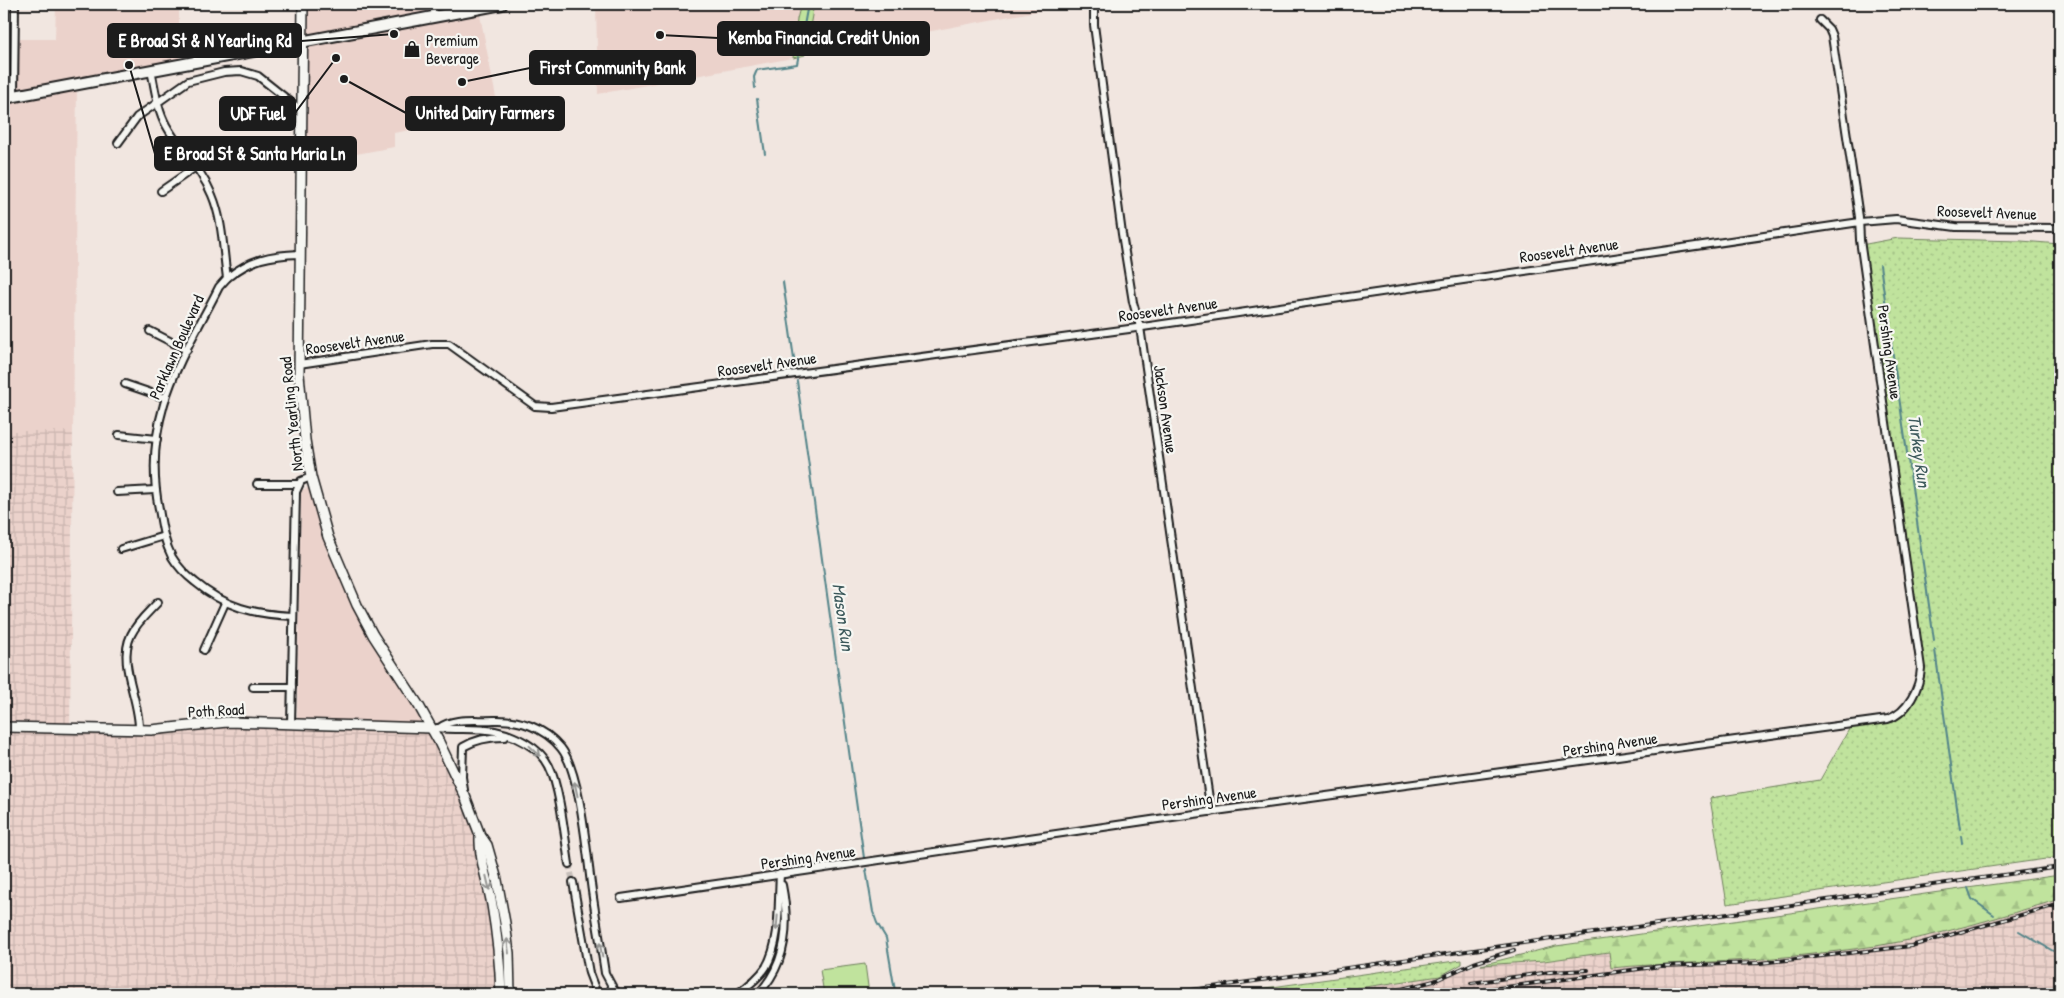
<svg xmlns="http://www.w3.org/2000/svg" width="2064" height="998" font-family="'Patrick Hand',sans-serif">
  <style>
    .built { fill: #ebd2cb }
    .industrial { fill: url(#industrial-grid) }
    .grass { fill: url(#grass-dots); stroke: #6e805c }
    .forest { fill: url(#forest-firs); stroke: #6e805c }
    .pitch { fill: #c0e39d; stroke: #6e805c }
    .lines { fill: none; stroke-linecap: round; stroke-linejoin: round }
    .stream { stroke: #538489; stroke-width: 2 }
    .street-tunnel { stroke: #c6beb9; stroke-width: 6; stroke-dasharray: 6 3; stroke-linecap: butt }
    .street-casing { stroke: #1c1c1c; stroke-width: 10 }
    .secondary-casing { stroke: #1c1c1c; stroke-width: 12 }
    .primary-casing { stroke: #1c1c1c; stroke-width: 14 }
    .street { stroke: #f6f6f2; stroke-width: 6 }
    .secondary { stroke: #f6f6f2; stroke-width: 9 }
    .primary { stroke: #f6f6f2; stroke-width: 10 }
    .rail-casing { stroke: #1c1c1c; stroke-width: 4 }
    .rail { stroke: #f6f6f2; stroke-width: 2; stroke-dasharray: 5.5; stroke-linecap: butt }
    .oneway { stroke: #949492 }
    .labels { text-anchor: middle; stroke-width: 4.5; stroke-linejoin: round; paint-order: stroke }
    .poi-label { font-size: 16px; fill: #1c1c1c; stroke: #f6f6f2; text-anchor: start }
    .street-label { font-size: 16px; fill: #1c1c1c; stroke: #f6f6f2 }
    .water-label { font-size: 18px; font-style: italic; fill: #3c595b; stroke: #f6f6f2 }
    .leader { fill: none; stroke: #1c1c1c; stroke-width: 2 }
    .callout-dot { fill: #1c1c1c; stroke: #f6f6f2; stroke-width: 2 }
    .callout { fill: #1c1c1c; stroke: #1c1c1c; stroke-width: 2 }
    .callout-label { font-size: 18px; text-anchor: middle; font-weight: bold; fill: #fff }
  </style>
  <defs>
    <pattern id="industrial-grid" width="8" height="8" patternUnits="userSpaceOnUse" patternTransform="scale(1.25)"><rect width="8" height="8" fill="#ebd2cb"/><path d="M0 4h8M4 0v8" fill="none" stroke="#c9b4ae"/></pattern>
    <pattern id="grass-dots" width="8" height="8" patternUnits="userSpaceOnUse" patternTransform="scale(1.25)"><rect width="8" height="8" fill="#c0e39d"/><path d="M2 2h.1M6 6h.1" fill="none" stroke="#a4c287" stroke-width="1.8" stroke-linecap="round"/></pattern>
    <pattern id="forest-firs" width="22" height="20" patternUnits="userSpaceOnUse" patternTransform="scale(1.25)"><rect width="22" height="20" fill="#c0e39d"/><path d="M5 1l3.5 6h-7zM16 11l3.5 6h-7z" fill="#a4c287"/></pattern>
  </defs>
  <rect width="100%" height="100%" fill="#f1e6e0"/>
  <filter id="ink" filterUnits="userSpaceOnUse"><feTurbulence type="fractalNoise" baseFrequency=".02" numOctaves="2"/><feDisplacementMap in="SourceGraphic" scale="10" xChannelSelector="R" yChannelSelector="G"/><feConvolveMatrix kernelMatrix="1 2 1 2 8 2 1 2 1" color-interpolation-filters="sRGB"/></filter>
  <g filter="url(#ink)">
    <g class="built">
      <path d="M56 4H179V65L77 84 73 431H4V51H14L15 39H55Z"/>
      <path d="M299 4H437L442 7 460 4H508L479 10 499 113 394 133V147L314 162H302L303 53 295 35 298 30Z"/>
      <path d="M596 4H801L797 19 793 58 598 94Z"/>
      <path d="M814 4H1074L805 55Z"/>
      <path d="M314 486 349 588 430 726 297 724 301 490Z"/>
    </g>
    <g class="industrial">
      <path d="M4 431H73L70 730 201 725 430 726 439 741 474 830 498 900 504 954 505 994H4Z"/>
      <path d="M2060 899V994H1273L1304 990 1324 993 1440 976 1481 965 1544 961 1609 952 1611 968 1660 963 1763 959 1911 940 1971 925Z"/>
    </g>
    <g class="grass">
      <path d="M1898 238 2021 241 2060 244V857L1727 904 1710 798 1820 780 1852 724 1888 719 1902 709 1921 675 1861 245Z"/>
      <path d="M1462 960V964L1440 976 1324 993 1304 990 1273 994H1223Z"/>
    </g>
    <g class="forest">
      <path d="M801 4H814L805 55 793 58 797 19Z"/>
      <path d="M2060 875V899C1999 917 1939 936 1876 946 1839 951 1800 956 1763 959 1712 963 1662 963 1611 968L1609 952 1544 961 1481 965 1556 946Z"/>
    </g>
    <path class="pitch" d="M865 964 869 994H824L820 970Z"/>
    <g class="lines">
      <g class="stream">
        <path d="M755 88 754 77 757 70 797 64 808 4"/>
        <path d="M757 99 765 154"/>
        <path d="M1880 265 1934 640"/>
        <path d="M783 282 795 366"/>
        <path d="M797 381 864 858"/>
        <path d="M1935 650 1960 829"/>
        <path d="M1961 836 1962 843"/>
        <path d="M866 869 873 912 877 923 886 938 895 991"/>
        <path d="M1968 888 1972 899 1994 915"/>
        <path d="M2019 931 2053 951"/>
      </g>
      <path class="street-tunnel" d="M569 864 573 882"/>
      <g class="street-casing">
        <g id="street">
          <path d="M433 4 435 17"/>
          <path d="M1096 4 1094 10V25L1122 234 1133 302 1140 327 1211 812"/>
          <path d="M151 70C155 88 157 109 166 125 180 151 200 166 212 195 223 221 223 250 227 278L219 287C200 325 176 363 164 404 154 438 152 475 159 509 162 526 164 542 172 557 178 567 186 575 195 582 226 608 254 614 293 616"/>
          <path d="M14 96 15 4"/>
          <path d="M118 143 137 117 188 81 224 72 241 71 258 76 302 111"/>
          <path d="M161 191 197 166"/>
          <path d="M227 278C250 259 270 255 300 254"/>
          <path d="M150 331 187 350"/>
          <path d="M299 364 432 344H449L535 406 551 407 1129 329 1860 222 1896 219 1956 227 2060 228"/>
          <path d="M125 384 166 398"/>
          <path d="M119 435 157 439"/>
          <path d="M257 484H298"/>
          <path d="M117 492 155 490"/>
          <path d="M121 549 164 536"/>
          <path d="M204 650 225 603"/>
          <path d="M253 687H292"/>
          <path d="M291 724 296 492 301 481 311 477"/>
          <path d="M437 728C456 730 476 728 495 731 514 735 540 747 549 766 560 788 565 838 569 864"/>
          <path d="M439 728C453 717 476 721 494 720 519 719 544 727 561 748 581 773 587 857 592 891 596 919 601 946 605 973L613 988 618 994"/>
          <path d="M139 730C140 699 117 664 131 635 137 622 149 612 158 602"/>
          <path d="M464 790 462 777 463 747C476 739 489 737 505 737"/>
          <path d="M573 882 589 973 597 994"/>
          <path d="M621 898 1158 819 1888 719C1908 713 1920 687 1921 668L1860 240 1859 217 1832 36 1829 29 1820 20"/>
          <path d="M737 994C747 987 759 978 766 967 781 941 778 904 780 874"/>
          <path d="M758 994C787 964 790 925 782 885"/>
        </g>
      </g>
      <g class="secondary-casing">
        <g id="secondary">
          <path d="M303 4 299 374 305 440 311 477 328 537 357 605 373 635 419 706 438 740 465 796 480 835 487 845 497 880 505 923 509 953 510 994"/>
          <path d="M4 727 151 730 227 722 431 728"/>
          <path d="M480 835C479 859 488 882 492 905 497 934 500 964 501 994"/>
        </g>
      </g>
      <g class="primary-casing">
        <path id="primary" d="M4 98 502 4"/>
      </g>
      <use href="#street" class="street"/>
      <use href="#secondary" class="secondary"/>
      <use href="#primary" class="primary"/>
      <g class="rail-casing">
        <g id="rail">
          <path d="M2056 955 2060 953"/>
          <path d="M1471 983 1550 972 1588 970"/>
          <path d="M1469 992 1661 966 1760 963 1911 946 2060 904"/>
          <path d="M1163 994 2060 867"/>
          <path d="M1363 994 1394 991 1434 981 1474 963 1514 950"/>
        </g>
      </g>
      <use href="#rail" class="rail"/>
    </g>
    <defs><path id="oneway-shaft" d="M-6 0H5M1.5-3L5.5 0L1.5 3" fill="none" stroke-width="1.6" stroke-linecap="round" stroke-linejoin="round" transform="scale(1.25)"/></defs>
    <g class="oneway">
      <use href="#oneway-shaft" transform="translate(535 751) rotate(43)"/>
      <use href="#oneway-shaft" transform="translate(576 789) rotate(-102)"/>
      <use href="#oneway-shaft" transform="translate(488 883) rotate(77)"/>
      <use href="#oneway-shaft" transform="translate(777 923) rotate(95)"/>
      <use href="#oneway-shaft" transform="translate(508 946) rotate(-97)"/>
      <use href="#oneway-shaft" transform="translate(601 950) rotate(-100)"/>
    </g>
  </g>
  <defs>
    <g id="shop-bare" transform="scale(1.35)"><path d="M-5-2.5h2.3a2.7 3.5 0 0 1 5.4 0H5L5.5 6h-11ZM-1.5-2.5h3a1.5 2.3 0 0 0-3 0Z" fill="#1c1c1c" stroke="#f6f6f2" stroke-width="2.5" paint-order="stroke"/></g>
  </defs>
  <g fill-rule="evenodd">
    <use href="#shop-bare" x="412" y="49"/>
  </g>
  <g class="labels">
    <g class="poi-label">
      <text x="426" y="46">Premium<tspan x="426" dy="18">Beverage</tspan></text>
    </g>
    <g class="street-label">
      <text transform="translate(1987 212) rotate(2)" y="6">Roosevelt Avenue</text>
      <text transform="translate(1569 250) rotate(-8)" y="6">Roosevelt Avenue</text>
      <text transform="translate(1168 309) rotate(-8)" y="6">Roosevelt Avenue</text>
      <text transform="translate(355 342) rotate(-8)" y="6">Roosevelt Avenue</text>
      <text transform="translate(176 347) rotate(-66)" y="6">Parklawn Boulevard</text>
      <text transform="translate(1890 352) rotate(82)" y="6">Pershing Avenue</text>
      <text transform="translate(767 364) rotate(-8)" y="6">Roosevelt Avenue</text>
      <text transform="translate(1166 409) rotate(82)" y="6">Jackson Avenue</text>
      <text transform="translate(291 414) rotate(-96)" y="6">North Yearling Road</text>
      <text transform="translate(216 710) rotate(-3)" y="6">Poth Road</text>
      <text transform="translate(1610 744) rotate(-8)" y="6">Pershing Avenue</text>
      <text transform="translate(1209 798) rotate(-8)" y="6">Pershing Avenue</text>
      <text transform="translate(808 857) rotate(-8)" y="6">Pershing Avenue</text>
    </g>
    <g class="water-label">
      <text transform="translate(1919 451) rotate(82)" y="6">Turkey Run</text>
      <text transform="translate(843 617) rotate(82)" y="6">Mason Run</text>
    </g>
  </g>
  <path class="leader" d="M660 35L718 38M394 34L301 41M462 82L530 68M344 79L406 113M336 58L295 113M129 65L155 154"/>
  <g class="callout-dot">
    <circle cx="660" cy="35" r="5"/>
    <circle cx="394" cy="34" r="5"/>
    <circle cx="462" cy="82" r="5"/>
    <circle cx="344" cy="79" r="5"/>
    <circle cx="336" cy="58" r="5"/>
    <circle cx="129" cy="65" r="5"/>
  </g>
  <g class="callout">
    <rect x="718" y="22" width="211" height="33" rx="5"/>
    <rect x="108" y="24" width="193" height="33" rx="5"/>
    <rect x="530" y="51" width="165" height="33" rx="5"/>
    <rect x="406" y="97" width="158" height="33" rx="5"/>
    <rect x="220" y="97" width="75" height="33" rx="5"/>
    <rect x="155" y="137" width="201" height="33" rx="5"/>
  </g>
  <g class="callout-label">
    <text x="824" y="44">Kemba Financial Credit Union</text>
    <text x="205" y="47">E Broad St &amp; N Yearling Rd</text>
    <text x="613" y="74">First Community Bank</text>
    <text x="485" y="119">United Dairy Farmers</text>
    <text x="258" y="120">UDF Fuel</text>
    <text x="255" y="160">E Broad St &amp; Santa Maria Ln</text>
  </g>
  <rect width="2064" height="998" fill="none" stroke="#f6f6f2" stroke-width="20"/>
  <rect x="10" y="10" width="2044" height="978" fill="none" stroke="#1c1c1c" stroke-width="2" filter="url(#ink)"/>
</svg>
